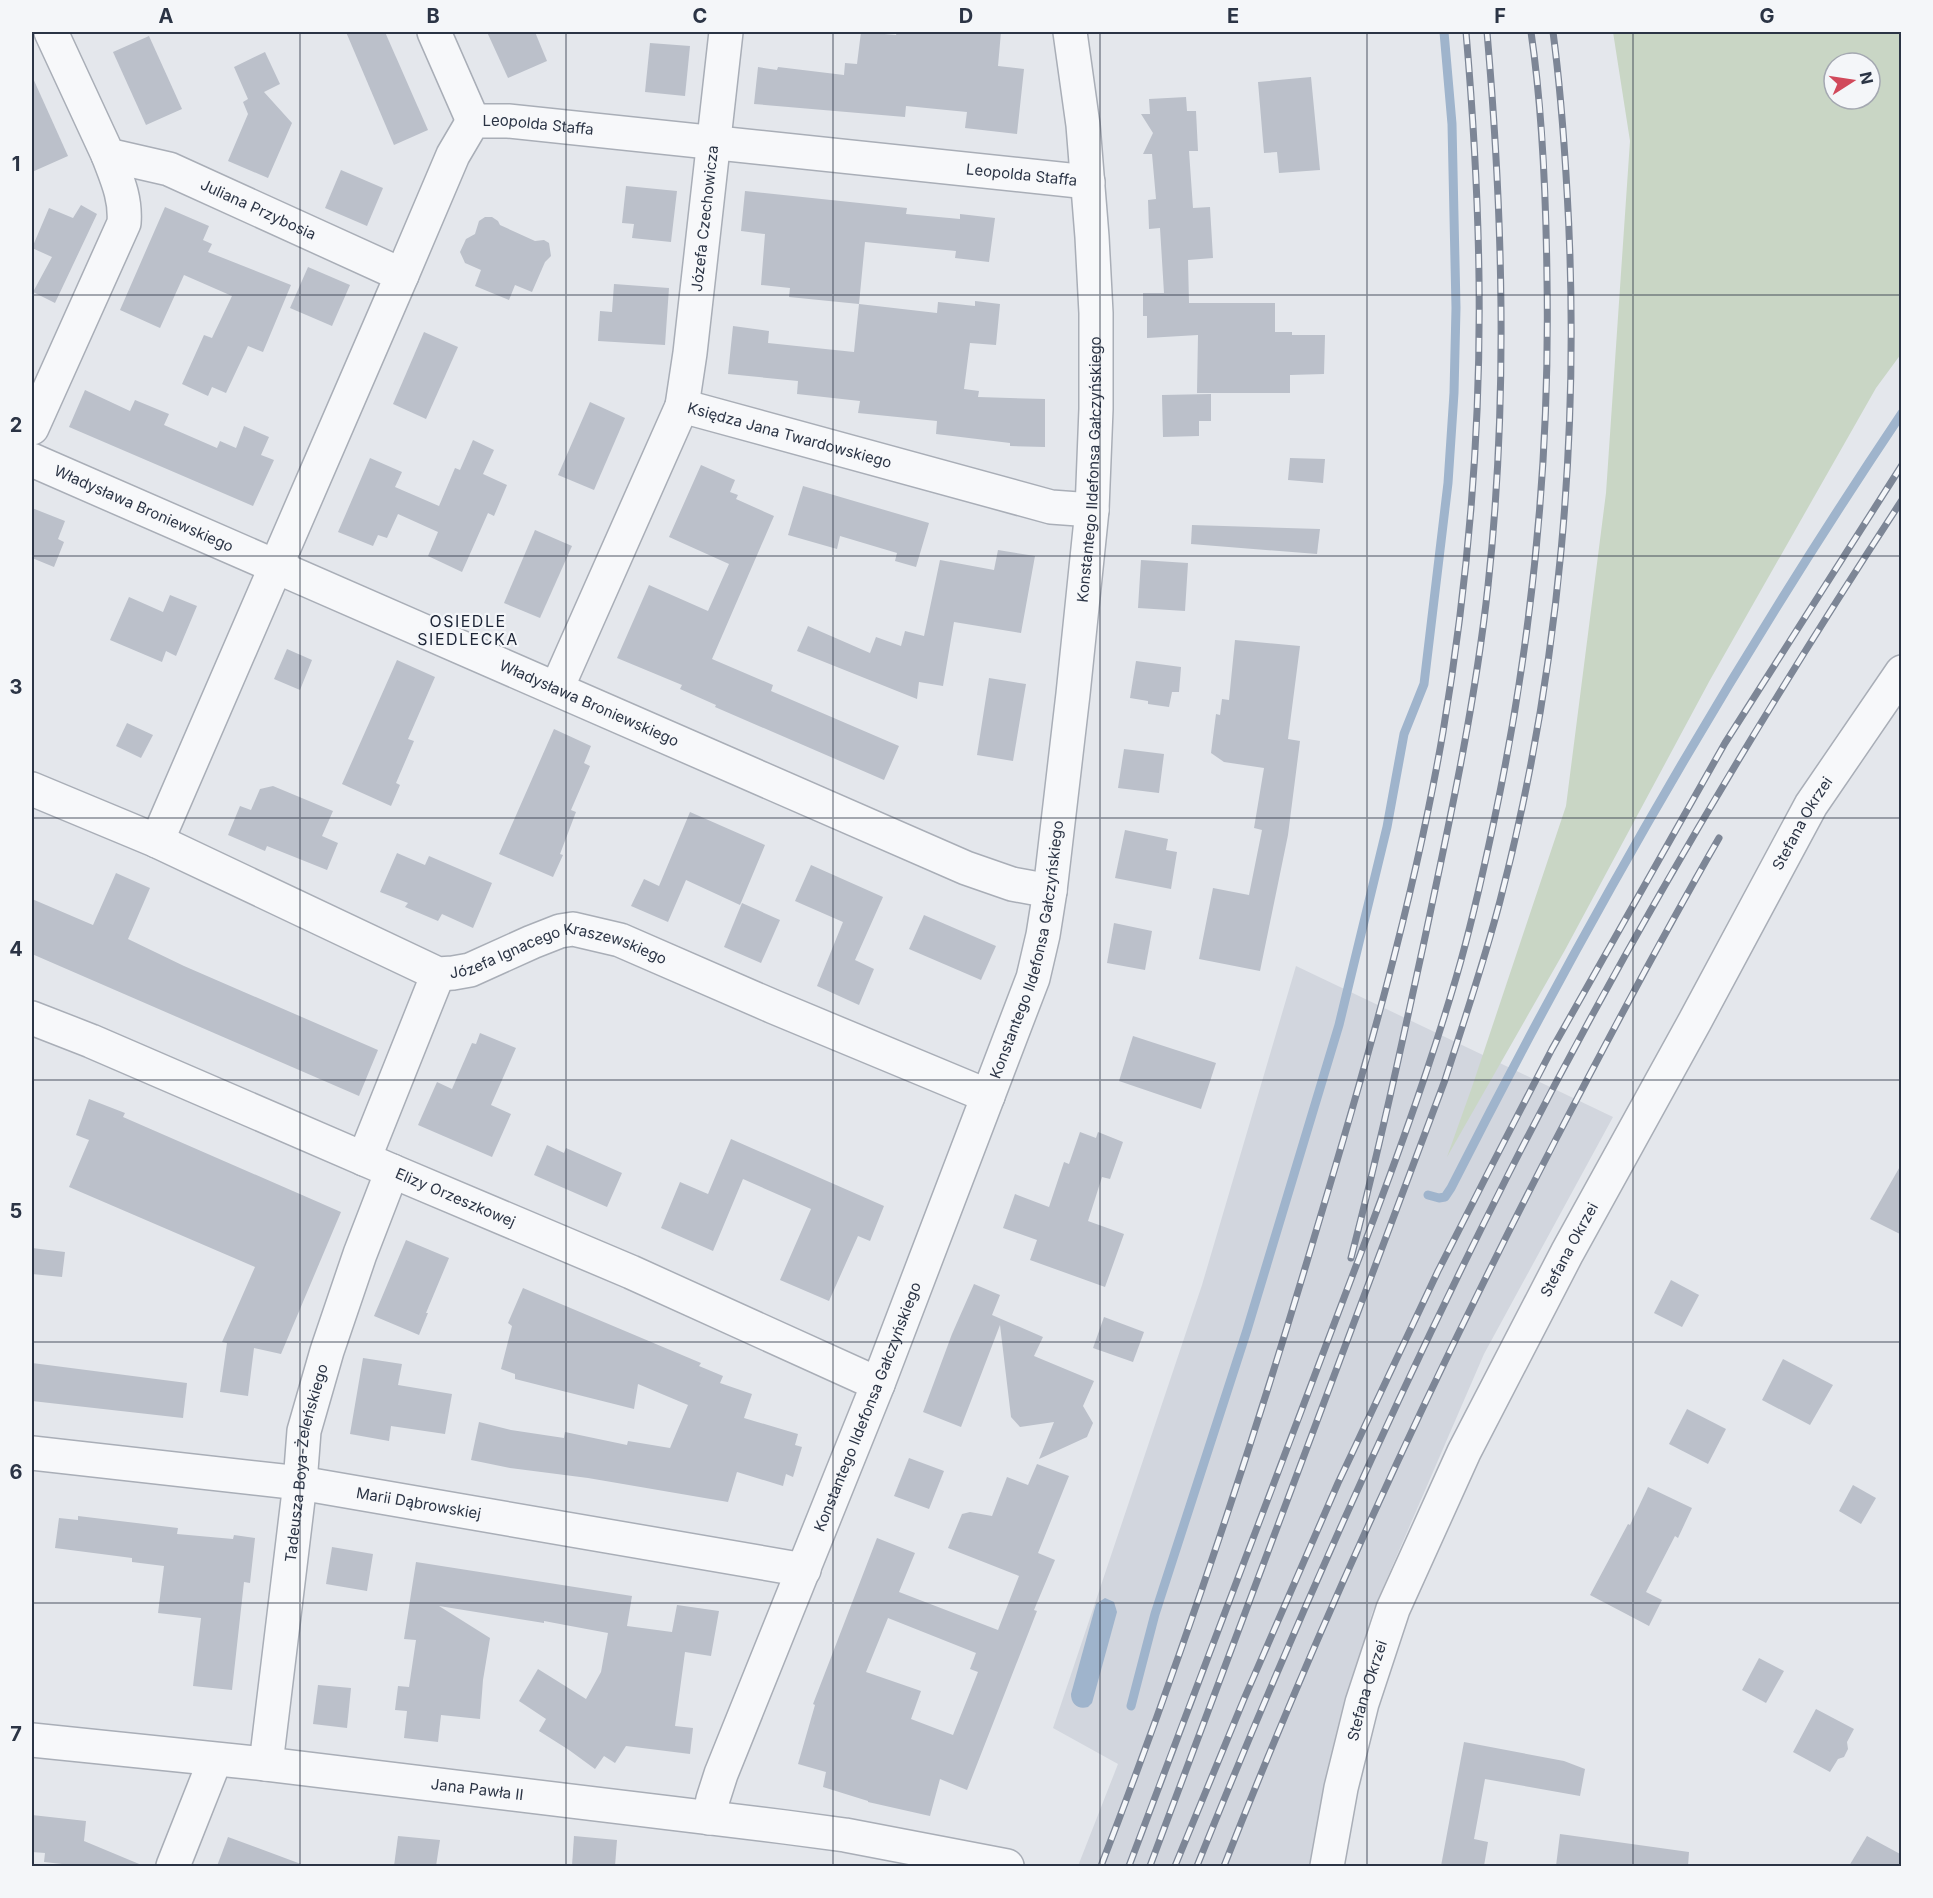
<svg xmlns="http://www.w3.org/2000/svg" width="1933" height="1898" font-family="Inter,sans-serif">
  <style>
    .built { fill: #d2d6de }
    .green { fill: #c9d6c5; fill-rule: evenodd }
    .water { fill: #9fb4cc }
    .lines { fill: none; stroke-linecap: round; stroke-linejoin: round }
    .stream { stroke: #9fb4cc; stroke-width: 9 }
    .building { fill: #bbc0ca; fill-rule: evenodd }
    .minor-casing { stroke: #a9aeb7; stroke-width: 36 }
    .minor { stroke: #f7f8fa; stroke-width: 33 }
    .rail-casing { stroke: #7d8696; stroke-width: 7 }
    .rail { stroke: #f4f6f9; stroke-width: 4.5; stroke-dasharray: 14; stroke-linecap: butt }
    .grid { fill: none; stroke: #2b3445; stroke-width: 1.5; stroke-opacity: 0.55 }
    .labels { text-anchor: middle; stroke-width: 4.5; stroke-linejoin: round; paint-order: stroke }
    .street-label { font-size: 15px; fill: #2b3445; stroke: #f4f6f9 }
    .neighbourhood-label { font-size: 16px; letter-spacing: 1.5px; fill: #1d2536; stroke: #f4f6f9 }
    .neatline { fill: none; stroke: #2b3445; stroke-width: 2 }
    .grid-label { font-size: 20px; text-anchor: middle; font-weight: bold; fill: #2b3445 }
  </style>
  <rect width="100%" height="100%" fill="#e4e7ec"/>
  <path class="built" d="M1296 966 1613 1117 1484 1354 1372 1613 1323 1792 1309 1866H1078L1118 1764 1053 1728 1202 1285Z"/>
  <path class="green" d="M1613 32H1901V354L1876 388 1710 680 1565 950 1447 1157 1472 1087 1566 806 1606 493 1630 141ZM1834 63H1870V99H1834Z"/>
  <path class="water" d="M1105 1598 1114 1602 1117 1612 1092 1703 1088 1707C1078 1710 1071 1704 1071 1694L1096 1604Z"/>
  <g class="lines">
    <g class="stream">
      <path d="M1428 1195 1439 1198 1445 1197 1451 1188C1586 921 1735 662 1902 413"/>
      <path d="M1131 1706 1155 1614 1247 1330 1339 1025 1387 827 1404 734 1424 684 1448 483 1454 393 1456 308 1452 124 1444 32"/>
    </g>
  </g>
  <g class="building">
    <path d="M346 32H385L428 130 394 145Z"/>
    <path d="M487 32H535L547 61 508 78Z"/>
    <path d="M861 32 896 35 897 32H1001L998 66 1024 69 1017 134 965 128 967 112 906 106 905 117 754 104 758 67 777 70 778 67 844 75 845 63 857 64Z"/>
    <path d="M149 36 182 109 146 125 113 52Z"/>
    <path d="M650 43 690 46 685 96 645 92Z"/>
    <path d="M265 52 280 84 264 92 292 123 268 178 228 161 248 114 243 102 248 99 234 67Z"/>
    <path d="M32 76 68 156 32 172Z"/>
    <path d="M1311 77 1320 170 1279 173 1277 152 1264 153 1258 82Z"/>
    <path d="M1186 97 1187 111H1196L1198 151H1189L1193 208 1210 207 1213 258 1188 260 1189 303H1275V332H1292V335H1325L1324 374 1290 375V393H1197L1198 335 1147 338V316H1143V293H1164L1160 228 1149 229 1148 200 1156 199 1152 154H1143L1153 133 1141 114H1150L1149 99Z"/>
    <path d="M341 170 383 188 367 226 325 208Z"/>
    <path d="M626 186 677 191 671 242 632 238 634 224 622 223Z"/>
    <path d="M745 191 907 208 906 214 960 219V214L995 218 989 262 955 258 956 251 865 242 859 304 789 297 790 288 761 285 765 234 741 231Z"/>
    <path d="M81 205 97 214 55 303 33 292 52 257 32 248 49 208 73 218Z"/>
    <path d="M165 207 209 226 203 240 212 244 208 252 291 285 263 352 248 346 226 393 212 387 208 396 182 384 204 335 212 338 232 296 184 275 160 328 120 310Z"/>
    <path d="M485 217H492L498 221 500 225 535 241 544 240 549 243 551 256 545 262 532 292 515 285 509 300 475 286 481 270 465 263 460 252 466 239 475 234 479 221Z"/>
    <path d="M308 267 350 285 332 326 290 308Z"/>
    <path d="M614 284 669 288 665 345 598 341 600 311 612 312Z"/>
    <path d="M975 301 1000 304 996 345 970 343 964 389 979 391 978 397 1045 399V447L1010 446V443L936 434 937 421 858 413 860 401 797 394 798 381 728 374 733 326 769 331 768 343 854 352 859 304 937 313 938 302 975 306Z"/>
    <path d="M424 332 458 347 426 419 393 404Z"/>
    <path d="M85 390 130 411 135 400 169 414 164 425 217 448 220 441 236 448 244 426 269 437 261 455 274 460 253 506 69 427Z"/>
    <path d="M1211 394V421H1199V436L1163 437 1162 395Z"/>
    <path d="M590 402 625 418 594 490 558 475Z"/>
    <path d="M473 440 494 450 483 474 507 485 494 516 488 513 462 572 428 556 438 532 398 514 387 538 378 535 373 546 338 532 370 458 402 472 395 487 439 506 455 468 460 470Z"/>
    <path d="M1290 458 1325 459 1323 483 1288 480Z"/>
    <path d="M701 465 735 480 730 492 738 495 736 499 774 516 712 659 773 685 771 691 899 746 884 780 715 707 716 705 680 689 682 685 617 658 649 585 708 611 729 564 669 537Z"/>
    <path d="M803 486 929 523 916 567 895 561 897 553 840 536 837 549 788 535Z"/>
    <path d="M32 508 65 521 58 539 64 542 54 567 32 558Z"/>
    <path d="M1192 525 1320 529 1317 554 1191 544Z"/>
    <path d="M535 530 572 546 540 618 504 603Z"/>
    <path d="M998 550 1035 556 1021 633 954 622 943 686 919 682 917 699 797 651 808 626 870 653 876 637 901 646 905 631 924 636 940 560 994 570Z"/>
    <path d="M1141 560 1188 563 1185 611 1138 608Z"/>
    <path d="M170 595 197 606 176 656 166 651 162 662 110 640 129 597 163 612Z"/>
    <path d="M1235 640 1300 646 1288 739 1300 741 1288 835 1260 971 1199 959 1213 888 1249 895 1262 830 1254 828 1264 768 1224 762 1211 753 1216 714 1220 715 1222 699 1229 700Z"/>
    <path d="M287 649 312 660 300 690 274 679Z"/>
    <path d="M397 660 435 677 408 739 414 741 396 783 400 785 391 806 342 784Z"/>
    <path d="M1136 661 1181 667 1179 692H1172L1169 707 1148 704V701L1130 698Z"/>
    <path d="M989 678 1026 684 1013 761 977 755Z"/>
    <path d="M127 723 153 735 141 758 116 746Z"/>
    <path d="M554 729 591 746 584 763 590 766 571 810 576 812 560 854 563 855 553 877 499 854Z"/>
    <path d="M1124 749 1164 754 1159 793 1118 788Z"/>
    <path d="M273 786 333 811 322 836 338 843 327 870 267 846 265 851 228 835 240 806 251 810 260 789Z"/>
    <path d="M690 812 765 845 740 905 686 880 668 922 631 906 644 879 659 886Z"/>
    <path d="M1125 830 1168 839 1166 850 1177 852 1171 889 1115 878Z"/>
    <path d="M397 853 425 865 429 856 492 883 473 928 442 914 438 921 405 907 408 903 380 892Z"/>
    <path d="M811 865 883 897 855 960 874 969 859 1005 817 986 843 922 795 901Z"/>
    <path d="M116 873 150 888 128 939 184 966 378 1050 359 1096 32 954V899L93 925Z"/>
    <path d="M742 903 780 920 761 963 724 947Z"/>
    <path d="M924 915 996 946 981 980 909 949Z"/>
    <path d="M1114 923 1152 931 1145 970 1107 963Z"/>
    <path d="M480 1033 516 1048 491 1105 511 1114 492 1157 418 1125 437 1082 452 1089 472 1043 476 1044Z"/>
    <path d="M1133 1036 1216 1063 1201 1109 1119 1081Z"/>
    <path d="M89 1099 125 1113 123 1117 341 1212 281 1354 254 1348 248 1396 220 1392 227 1343 222 1342 255 1267 69 1187 89 1140 76 1135Z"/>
    <path d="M1080 1132 1096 1138 1098 1132 1123 1142 1110 1179 1102 1177 1088 1221 1124 1234 1105 1287 1030 1260 1037 1240 1003 1228 1015 1194 1049 1207 1064 1162 1069 1164Z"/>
    <path d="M731 1139 884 1206 870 1241 858 1236 829 1301 780 1280 811 1209 743 1179 713 1251 661 1228 680 1182 708 1194Z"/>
    <path d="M547 1145 564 1153 566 1148 622 1173 607 1207 534 1175Z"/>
    <path d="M1902 1163V1235L1870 1219Z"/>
    <path d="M406 1240 449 1258 426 1313H428L419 1335 374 1316Z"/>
    <path d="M32 1248 65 1252 62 1277 32 1274Z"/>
    <path d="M1671 1280 1699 1295 1682 1327 1654 1313Z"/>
    <path d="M974 1284 1000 1295 992 1315 1043 1337 1034 1356 1094 1381 1083 1406 1093 1423 1087 1437 1039 1459 1054 1422 1020 1427 1011 1417 1000 1325 961 1427 923 1412 952 1334Z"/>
    <path d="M523 1288 701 1363 699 1366 723 1376 720 1383 752 1394 744 1418 798 1434 795 1445 802 1447 793 1477 786 1474 783 1486 737 1472 728 1502 588 1478 510 1468 471 1460 479 1422 511 1430 564 1438 565 1432 627 1445 628 1441 670 1448 688 1405 638 1384 634 1409 515 1379V1374L501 1369 512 1326 508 1323Z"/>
    <path d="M1104 1317 1144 1332 1133 1362 1093 1348Z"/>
    <path d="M363 1358 402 1364 398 1385 452 1394 445 1434 391 1426 389 1441 350 1434Z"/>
    <path d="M1783 1359 1833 1385 1810 1425 1762 1400Z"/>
    <path d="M32 1363 187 1383 183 1418 32 1401Z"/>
    <path d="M1687 1409 1726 1429 1708 1464 1669 1444Z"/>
    <path d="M909 1458 944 1471 929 1509 894 1496Z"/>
    <path d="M1037 1464 1069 1476 1038 1553 1055 1560 1034 1610 1037 1611 967 1790 940 1779 930 1816 868 1802V1801L823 1787 826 1772 798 1764 815 1705 813 1704 877 1538 915 1553 899 1592 998 1630 1019 1576 948 1548 962 1514 970 1512 992 1516 1007 1477 1028 1485ZM888 1618 976 1653 970 1669 978 1672 953 1735 911 1719 921 1691 866 1672Z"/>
    <path d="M1853 1485 1876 1498 1861 1524 1839 1511Z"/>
    <path d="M1648 1487 1692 1508 1678 1538 1675 1536 1646 1592 1662 1600 1649 1626 1590 1595 1628 1524 1630 1525Z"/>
    <path d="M78 1516 178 1528 177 1534 233 1539 234 1535 255 1538 250 1583 244 1582 232 1690 193 1686 201 1618 158 1613 164 1566 132 1562V1558L55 1548 59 1518 78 1520Z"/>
    <path d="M332 1547 373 1554 367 1591 326 1584Z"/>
    <path d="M416 1562 632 1596 627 1626 672 1632 677 1605 719 1611 711 1656 685 1652 675 1726 693 1728 690 1754 626 1746 615 1763 604 1756 595 1769 569 1750 539 1731 546 1719 519 1701 538 1669 586 1699 601 1672 608 1633 544 1621V1623L439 1606 490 1638 483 1680 480 1719 441 1715 438 1742 404 1738 407 1711 395 1710 398 1686 409 1687 416 1640 404 1639Z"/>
    <path d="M1759 1658 1784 1671 1766 1703 1742 1690Z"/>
    <path d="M318 1685 351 1688 347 1728 313 1724Z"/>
    <path d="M1816 1709 1854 1729 1847 1742 1848 1749 1844 1757 1838 1759 1830 1772 1793 1752Z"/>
    <path d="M1464 1742 1564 1761 1585 1769 1580 1796 1485 1779 1474 1839 1488 1842 1484 1866H1441Z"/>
    <path d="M32 1815 86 1821 84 1841 144 1866H80L44 1862 45 1853 32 1852Z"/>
    <path d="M1560 1834 1689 1852 1688 1866H1556Z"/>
    <path d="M398 1836 440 1840 436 1866H394Z"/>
    <path d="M574 1836 617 1840 615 1866H572Z"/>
    <path d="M1867 1836 1902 1855V1866H1849Z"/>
    <path d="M228 1837 301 1864 300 1866H217Z"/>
  </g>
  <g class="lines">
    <g class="minor-casing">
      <g id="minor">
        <path id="s1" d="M51 32 108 155 169 169 402 275"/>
        <path d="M434 32 473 121"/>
        <path id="s2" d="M682 406 690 353 726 32"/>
        <path d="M32 428 124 223C126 198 117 179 108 155"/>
        <path id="s3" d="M32 460 966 868 1012 884 1050 891"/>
        <path id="s4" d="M557 688 682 406 1051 507 1092 510"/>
        <path id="s5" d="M32 789 157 841 438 974 453 973 470 970 532 942 560 931 573 929 620 940 774 1007 988 1096"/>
        <path id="s6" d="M157 841 402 275 453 155 473 121H508L1088 182"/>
        <path id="s7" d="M32 1018 91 1041 392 1171 631 1272 878 1384"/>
        <path d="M364 1159 438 974"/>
        <path id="s8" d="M32 1453 300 1483 804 1570"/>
        <path id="s9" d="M32 1740 266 1764 785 1827 845 1835 1007 1866"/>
        <path id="s10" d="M266 1764 300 1483 304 1431 327 1351 360 1254 392 1171"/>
        <path id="s11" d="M709 1818 713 1799 721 1774 878 1384 1033 978 1043 935 1050 891 1073 694 1092 510 1096 409V313L1092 237 1083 125 1070 32"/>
        <path d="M173 1866 215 1760"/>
        <path id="s12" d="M1327 1866 1341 1788 1362 1703 1393 1609 1464 1452 1567 1253 1695 1021 1811 805 1902 672"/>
      </g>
    </g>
    <use href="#minor" class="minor"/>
    <g class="rail-casing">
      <g id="rail">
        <path d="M1351 1258C1378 1154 1401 1048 1424 942 1449 824 1475 706 1488 586 1508 401 1503 216 1487 32"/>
        <path d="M1101 1866C1182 1657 1253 1444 1317 1228 1366 1065 1414 900 1443 732 1468 583 1481 429 1479 278 1478 196 1473 114 1466 32"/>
        <path d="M1129 1866C1194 1693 1260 1521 1325 1348 1371 1226 1419 1104 1456 978 1471 927 1483 873 1494 821 1532 642 1550 462 1547 279 1546 197 1543 113 1531 32"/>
        <path d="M1150 1866 1445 1080C1464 1021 1484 962 1500 901 1560 671 1581 428 1567 191 1564 138 1560 84 1553 32"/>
        <path d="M1175 1866 1244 1699 1338 1483 1438 1271 1493 1163 1552 1049 1725 743 1902 465"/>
        <path d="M1197 1866C1291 1632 1394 1401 1508 1175 1626 943 1759 718 1902 500"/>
        <path d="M1224 1866C1321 1619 1433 1377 1555 1141 1608 1039 1662 937 1719 838"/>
      </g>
    </g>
    <use href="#rail" class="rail"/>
  </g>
  <path class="grid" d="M300 32V1866M566 32V1866M833 32V1866M1100 32V1866M1367 32V1866M1633 32V1866M32 295H1902M32 556H1902M32 818H1902M32 1080H1902M32 1342H1902M32 1603H1902"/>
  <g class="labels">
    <g class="street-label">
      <text dy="5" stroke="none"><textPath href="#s6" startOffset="852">Leopolda Staffa</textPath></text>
      <text dy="5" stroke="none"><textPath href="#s6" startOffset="1338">Leopolda Staffa</textPath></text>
      <text dy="5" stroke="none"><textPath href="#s1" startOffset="296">Juliana Przybosia</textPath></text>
      <text dy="5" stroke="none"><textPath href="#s2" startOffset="189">Józefa Czechowicza</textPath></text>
      <text dy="5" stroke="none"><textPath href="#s4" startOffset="420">Księdza Jana Twardowskiego</textPath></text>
      <text dy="5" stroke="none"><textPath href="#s11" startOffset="1413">Konstantego Ildefonsa Gałczyńskiego</textPath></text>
      <text dy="5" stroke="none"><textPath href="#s3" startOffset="122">Władysława Broniewskiego</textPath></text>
      <text dy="5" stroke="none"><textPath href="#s3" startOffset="608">Władysława Broniewskiego</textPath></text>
      <text dy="5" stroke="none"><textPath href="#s12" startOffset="1152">Stefana Okrzei</textPath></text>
      <text dy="5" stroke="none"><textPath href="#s11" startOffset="927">Konstantego Ildefonsa Gałczyńskiego</textPath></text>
      <text dy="5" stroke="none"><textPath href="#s5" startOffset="573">Józefa Ignacego Kraszewskiego</textPath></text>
      <text dy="5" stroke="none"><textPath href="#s7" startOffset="460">Elizy Orzeszkowej</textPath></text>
      <text dy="5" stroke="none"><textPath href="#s12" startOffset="666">Stefana Okrzei</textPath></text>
      <text dy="5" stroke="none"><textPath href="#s11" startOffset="441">Konstantego Ildefonsa Gałczyńskiego</textPath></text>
      <text dy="5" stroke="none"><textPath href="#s10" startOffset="304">Tadeusza Boya-Żeleńskiego</textPath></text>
      <text dy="5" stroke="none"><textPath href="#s8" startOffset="390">Marii Dąbrowskiej</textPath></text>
      <text dy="5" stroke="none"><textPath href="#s12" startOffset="180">Stefana Okrzei</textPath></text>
      <text dy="5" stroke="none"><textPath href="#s9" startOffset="448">Jana Pawła II</textPath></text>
    </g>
    <g class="neighbourhood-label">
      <text x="468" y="627">OSIEDLE<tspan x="468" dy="18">SIEDLECKA</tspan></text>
    </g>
  </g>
  <rect width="1933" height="1898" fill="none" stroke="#f4f6f9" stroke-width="66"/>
  <g transform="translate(1852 81) rotate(78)"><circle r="28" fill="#f4f6f9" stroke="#a4a8b1" stroke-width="1.5"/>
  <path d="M0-4.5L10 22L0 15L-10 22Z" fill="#d1495b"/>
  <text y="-9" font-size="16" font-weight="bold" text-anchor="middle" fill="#2b3445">N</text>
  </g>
  <rect x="33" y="33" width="1867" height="1832" class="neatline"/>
  <g class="grid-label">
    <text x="166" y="23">A</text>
    <text x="433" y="23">B</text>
    <text x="700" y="23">C</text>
    <text x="966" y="23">D</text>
    <text x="1233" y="23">E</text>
    <text x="1500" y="23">F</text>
    <text x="1767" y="23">G</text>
    <text x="16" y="171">1</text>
    <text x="16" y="432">2</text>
    <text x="16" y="694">3</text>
    <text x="16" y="956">4</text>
    <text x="16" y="1218">5</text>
    <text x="16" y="1479">6</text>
    <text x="16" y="1741">7</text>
  </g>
</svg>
